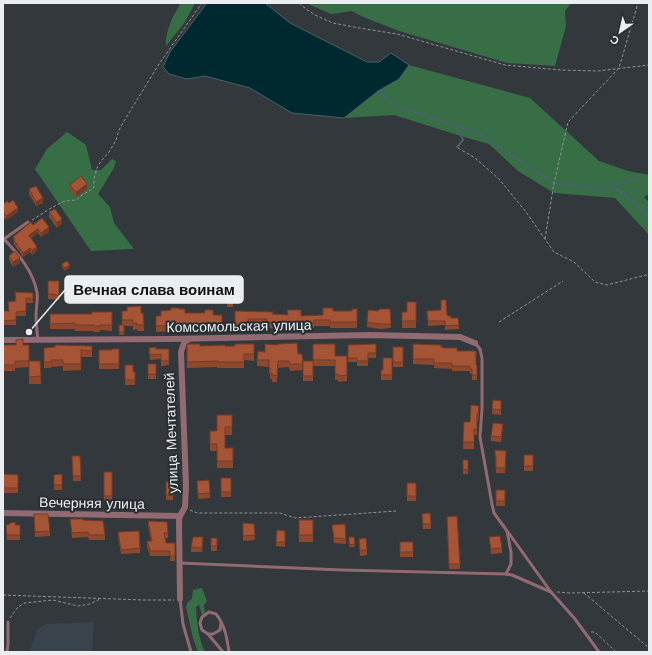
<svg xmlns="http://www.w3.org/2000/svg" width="652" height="655" font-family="'Work Sans',sans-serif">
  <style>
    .built { fill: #39434b }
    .green { fill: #386e46 }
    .water { fill: #00282f; stroke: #466369 }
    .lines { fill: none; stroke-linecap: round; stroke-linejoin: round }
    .stream { stroke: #466369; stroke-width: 2 }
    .path { stroke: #8f9396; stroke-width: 1; stroke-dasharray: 3 2; stroke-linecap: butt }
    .service { stroke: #926a72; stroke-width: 3 }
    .minor { stroke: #926a72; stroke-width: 6 }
    .wall { fill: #8e482e }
    .shaded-wall { fill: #743b26 }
    .building { fill: #a55436; stroke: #743b26 }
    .labels { text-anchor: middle; stroke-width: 4; stroke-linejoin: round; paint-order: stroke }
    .street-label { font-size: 14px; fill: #ebeef1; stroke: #292e32 }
    .leader { fill: none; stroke: #ebeef1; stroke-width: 1.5 }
    .callout-dot { fill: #ebeef1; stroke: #292e32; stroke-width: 1.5 }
    .callout { fill: #ebeef1; stroke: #ebeef1; stroke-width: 1.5 }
    .callout-label { font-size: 15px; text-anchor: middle; font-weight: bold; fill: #111 }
  </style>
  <rect width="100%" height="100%" fill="#33383c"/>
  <path class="built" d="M94 622 92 652H30L31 647 37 630 39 628 45 624Z"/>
  <g class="green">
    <path d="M181 3H195L185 22 166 46C165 31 173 15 181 3Z"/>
    <path d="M306 3H571L565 11 566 26 555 66 507 63 399 31 361 16 352 11 331 14Z"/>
    <path d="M409 65 530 98 599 161 628 171 649 175V194L644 197 649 202V235L615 198 554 193 518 171 489 144 461 136 394 115 344 118 378 91 399 79Z"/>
    <path d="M67 132 86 145 92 170H101L112 159 116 161 114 168 98 194 110 207 114 223 134 249 91 251 35 169 47 149Z"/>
    <path d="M202 588 207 601 204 605 205 613 202 615 199 605 196 607C197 623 198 637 205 652H198L193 638 186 607 188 602 192 599 193 590Z"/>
  </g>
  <path class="water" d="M207 3H265L290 23 367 62H379L391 53 409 65 399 79 378 91 344 118 292 113 250 88 205 76 187 79 169 74 163 67 170 52Z"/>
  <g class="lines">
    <g class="stream">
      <path d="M378 91 398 107 477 132 554 183 600 189 640 178"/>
      <path d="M457 126 463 140 457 147"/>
      <path d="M612 187 625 194 649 218"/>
    </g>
    <g class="path">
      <path d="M299 3 306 9 315 15 333 23 359 28 397 34 505 65 560 70 597 71 649 65"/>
      <path d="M458 148 475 158 499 179 526 212 554 252 574 262 595 282 607 285 646 275 649 276"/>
      <path d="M32 220 51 208 65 201 76 200 82 195 91 190 94 187V179L97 168 101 161 109 152 116 140 119 130 124 121 159 64 202 3"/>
      <path d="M545 239 554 183 568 122 619 68 638 3"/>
      <path d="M499 322 563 281"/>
      <path d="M190 510 197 513H280L295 518 396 511"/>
      <path d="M557 592 571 593 649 591"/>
      <path d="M584 593 649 648"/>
      <path d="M3 595 143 600H174"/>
      <path d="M10 618 18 607 25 603 53 600 78 606 90 604 100 599"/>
      <path d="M591 632H595L616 652"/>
    </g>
    <g class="service">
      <path d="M28 222 4 239C18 254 34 272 37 293 38 300 36 308 36 315 36 323 37 332 38 340"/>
      <path d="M475 343 480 349 482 358V408L480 437 492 504 494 513 507 531 511 552V564L506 574"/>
      <path d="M508 532 551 592 575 619 599 652"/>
      <path d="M180 563 342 570 506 574 512 575 551 592"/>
      <path d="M180 599 183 624 191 652"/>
      <path d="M208 634H213L220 630 221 623"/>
      <path d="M7 652 8 644V622"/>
      <path d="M223 652 208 634 202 630 200 623 202 617 209 612 216 614C225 625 227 638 229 652"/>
    </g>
    <g class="minor">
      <path d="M3 340 170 339 369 335 460 337 475 343"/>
      <path d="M3 513 180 516"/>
      <path d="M180 599 179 520 180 516 185 507 186 485 181 352 184 343 189 339"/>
    </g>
  </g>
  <g class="wall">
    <path d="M70 185 87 189 76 197 70 190Z"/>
    <path d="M29 189 43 203 36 206 29 194Z"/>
    <path d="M9 203 18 212 6 220 3 216V204Z"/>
    <path d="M49 212 62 224 57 228 49 217Z"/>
    <path d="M33 225 49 232 41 237 38 233 31 238 37 251 32 255 30 252 23 257 14 244 13 237Z"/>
    <path d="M9 256 20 263 13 267 9 260Z"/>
    <path d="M62 264 70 267 65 271 62 267Z"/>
    <path d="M48 281H59V300L48 299Z"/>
    <path d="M15 292 33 293V303H26V316H16V325H3V311H9L8 302 15 301Z"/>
    <path d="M227 292 233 293V307H227Z"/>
    <path d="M416 302V328H402V312H407Z"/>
    <path d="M179 309 185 313 213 315H222V331H213V329H204V331L196 330 156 332V316H161L171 310Z"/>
    <path d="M357 309V328H330V326H314V328L284 329 267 328V325L248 324V330L235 331V311L272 314 301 316 323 315 333 311H352Z"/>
    <path d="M390 309 391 328 380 329 367 327V322L378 311Z"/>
    <path d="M122 311 143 313 144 331H137V329L133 330V326H124V335H119V325H122Z"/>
    <path d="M427 311 447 315 448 316 451 318H458L459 329 445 330V325L428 326Z"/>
    <path d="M112 312V331L100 330V332H94V331H75V329H50V314H92Z"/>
    <path d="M187 344 200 346H235L254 344V361L244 360V368H217V367L187 368Z"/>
    <path d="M313 344 335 356H347V381L338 382V380H335V366H313Z"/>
    <path d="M376 344V358H368V366H357V362H348V345Z"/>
    <path d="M413 344 441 347 443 348 457 351 476 365H477V380H472V374H470V371H452V369L434 368V365L413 364Z"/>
    <path d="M3 345H23L29 361H40L41 384H29V367L15 368V371H3Z"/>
    <path d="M92 346V357H81V370L63 371V366L51 367V368H44V348Z"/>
    <rect x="393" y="347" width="10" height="20"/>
    <path d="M149 348 156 349H169V365L161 366V359L150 360Z"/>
    <path d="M119 349V369H99V350Z"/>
    <path d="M265 352 302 354 303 370 290 371 289 367 278 368 277 382H272V379H270V374H269V367L257 366V360Z"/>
    <path d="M392 358V380H381V370H383Z"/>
    <rect x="303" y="361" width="10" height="20"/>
    <rect x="148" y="364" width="8" height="15"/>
    <path d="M125 365 133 372H135V385H125Z"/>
    <path d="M501 406V415L492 414V409Z"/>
    <path d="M167 409H175V423L168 424Z"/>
    <path d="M479 413 478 421H477V435H474V449H463L464 422H470Z"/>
    <path d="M232 415V435H225V448H233V468H217V451H210V431H217Z"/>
    <path d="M503 429 501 442 491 441V436Z"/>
    <path d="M495 450 506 451 505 473H496Z"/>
    <rect x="524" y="455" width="9" height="16"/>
    <path d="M72 456H80L81 481H73Z"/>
    <rect x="463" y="460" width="5" height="14"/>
    <rect x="104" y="472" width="8" height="29"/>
    <path d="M3 474 18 475V493H3Z"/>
    <path d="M62 474V490H54V475Z"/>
    <rect x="221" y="478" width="10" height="19"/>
    <path d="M166 482H174L173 500H166Z"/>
    <rect x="407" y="483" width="9" height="18"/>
    <path d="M197 486 210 493V498L198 499Z"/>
    <rect x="496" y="490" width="9" height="16"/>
    <path d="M422 514 431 524V529H423Z"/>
    <path d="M34 519 50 531V536L35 537Z"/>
    <path d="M70 519 83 520 105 535V540H89L88 537 72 538Z"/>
    <rect x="299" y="520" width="14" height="22"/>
    <path d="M148 521 168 533V538H165L166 543H175V561H170V556H150L147 546V541H151L148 526Z"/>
    <path d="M447 522 460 564V569H449Z"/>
    <path d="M243 523 254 524 255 540 243 541Z"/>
    <path d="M6 525H20V540H7Z"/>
    <path d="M332 525 346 539V544L334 543Z"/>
    <path d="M277 530 285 531V547L276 546Z"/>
    <path d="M118 532 140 548V553L121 554 118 537Z"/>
    <path d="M349 537H354L355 547H349Z"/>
    <path d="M489 537 502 548V553L491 554Z"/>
    <rect x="211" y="538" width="6" height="13"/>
    <path d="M359 539 367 550V555L360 556Z"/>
    <path d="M203 542 202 552H191V547Z"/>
    <rect x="400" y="542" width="13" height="15"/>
  </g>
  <g class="shaded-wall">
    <path d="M87 184V189L76 197V192Z"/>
    <path d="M43 198V203L36 206V202Z"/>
    <path d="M18 208V212L6 220V216Z"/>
    <path d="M62 219V224L57 228V223Z"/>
    <path d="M49 227V232L41 237V233Z"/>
    <path d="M38 229V233L29 240V235Z"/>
    <path d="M37 247V251L32 255V250Z"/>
    <path d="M30 248V252L23 257V253Z"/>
    <path d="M20 258V263L13 267V262Z"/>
    <path d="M70 265V267L65 271V268Z"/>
  </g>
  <g class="building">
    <path d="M81 176 87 184 76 192 70 185Z"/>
    <path d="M36 186 43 198 36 202 29 189Z"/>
    <path d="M13 200 18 208 6 216 3 211V204L7 201 9 203Z"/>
    <path d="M55 209 62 219 57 223 49 212Z"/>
    <path d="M42 218 49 227 41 233 38 229 29 235 37 247 32 250 30 248 23 253 14 240 15 239 13 237 31 222 33 225Z"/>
    <path d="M15 251 20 258 13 262 9 256Z"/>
    <path d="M67 261 70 265 65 268 62 264Z"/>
    <path d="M48 281H59V295L48 294Z"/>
    <path d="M15 292 33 293V299L26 298V311L16 312V320L3 321V311H9L8 302 16 301Z"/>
    <path d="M441 300H446L447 315H448V316H451V318H458L459 325 445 326V321H428L427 311 441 310Z"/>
    <path d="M407 302H416V321H402V312H407Z"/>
    <path d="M141 306V313H143L144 325H137V323H133V320H122V311H127V307Z"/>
    <path d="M171 308H179V309H185V313H205V310H213V315H222V325H213V324L204 323V325L196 324 156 326V316H161V311L171 310Z"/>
    <path d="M323 308H333V311H352V309H357V322H330V320H314V323H284L267 322V319H248V325H235V311L273 312 272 314 288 315 287 310H301V316L323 315Z"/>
    <path d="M380 309H390L391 324H380L367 322 368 310 378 311Z"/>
    <path d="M91 312H112V325H100V326H94V325H75V323L50 324V314H92Z"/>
    <rect x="119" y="325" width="5" height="7"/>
    <path d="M23 339V345H29V361H15V365H3V345H16V340Z"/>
    <path d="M297 343 298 354H302L303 364H290L289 361H278L277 376 272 375V373H270V368L269 367V360H257L258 351 265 352V344L278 345V344Z"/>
    <path d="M187 344H200V346L225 345V346H235V344H254V354H244V362H217V361L187 362Z"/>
    <path d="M313 344H335V356H347V375L338 376V374H335V360H313Z"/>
    <path d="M376 344V353H368V361H357V358H348V345Z"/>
    <path d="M413 344 441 345V347H443V348H457V351H476V365H477V375H472V369H470V366H452V363H434V359H413Z"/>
    <path d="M55 345 92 346V351L81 350V364H63V360H51V362H44V348L55 347Z"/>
    <path d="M156 347V349H169V361H161V354L150 355 149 348Z"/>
    <rect x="393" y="347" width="10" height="15"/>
    <path d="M112 349H119V364H99V350H112Z"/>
    <path d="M383 358H392V375H381V370H383Z"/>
    <path d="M29 361H40L41 376 29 377Z"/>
    <rect x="303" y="361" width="10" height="15"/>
    <rect x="148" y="364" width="8" height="10"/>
    <path d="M125 365H133V372H135V380H125Z"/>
    <path d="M493 400 501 401V410L492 409Z"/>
    <path d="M471 405 479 406 478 414H477V429H474V442H463L464 422H470Z"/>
    <path d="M167 409H175V418L168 419Z"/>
    <path d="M217 415H232V427H225V448H233V461H217V444H210V431H217Z"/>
    <path d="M493 423 503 424 501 437 491 436Z"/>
    <path d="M495 450 506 451 505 468H496V456H495Z"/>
    <rect x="524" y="455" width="9" height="11"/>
    <path d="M72 456H80L81 476H73Z"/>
    <path d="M463 460H468V470L463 469Z"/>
    <rect x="104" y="472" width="8" height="24"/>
    <path d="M3 474 18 475V488H3Z"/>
    <path d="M62 474V485H54V475Z"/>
    <rect x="221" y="478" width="10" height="14"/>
    <path d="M209 480 210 493 198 494 197 481Z"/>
    <path d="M166 482H174L173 495H166Z"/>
    <rect x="407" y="483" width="9" height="13"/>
    <rect x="496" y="490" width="9" height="11"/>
    <path d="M430 513 431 524H423L422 514Z"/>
    <path d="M34 514H48L50 531 35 532Z"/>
    <path d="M457 516 460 564H449L447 517Z"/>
    <path d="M70 519H83V520L103 521 105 535H89L88 532 72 533Z"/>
    <rect x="299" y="520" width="14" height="15"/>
    <path d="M148 521 167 522 168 533H164L166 543H175V556H170V551H150L147 541H152Z"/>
    <path d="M15 522V525H20V535H7L6 525 10 524V523Z"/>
    <path d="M243 523 254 524 255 535 243 536Z"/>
    <path d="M345 524 346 539 334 538 332 525Z"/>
    <path d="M277 530 285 531V542H276Z"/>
    <path d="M139 531 140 548 121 550 118 532Z"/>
    <path d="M500 536 502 548 491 549 489 537Z"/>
    <path d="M193 537H203L202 548 191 547Z"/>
    <path d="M349 537H354L355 544 349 545Z"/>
    <rect x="211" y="538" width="6" height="8"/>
    <path d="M366 538 367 550 360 551 359 539Z"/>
    <rect x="400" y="542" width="13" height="10"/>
  </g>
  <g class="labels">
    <g class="street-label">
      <text transform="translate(239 326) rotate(-1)" y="5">Комсомольская улица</text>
      <text transform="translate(171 433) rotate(-92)" y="5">улица Мечтателей</text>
      <text transform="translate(92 503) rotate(1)" y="5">Вечерняя улица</text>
    </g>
  </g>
  <path class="leader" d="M29 332L65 290"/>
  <circle class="callout-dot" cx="29" cy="332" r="4"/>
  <rect class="callout" x="65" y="276" width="178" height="27" rx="4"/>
  <g class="callout-label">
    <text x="154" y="295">Вечная слава воинам</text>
  </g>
  <rect width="652" height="655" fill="none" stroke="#ebeef1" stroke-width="8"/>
  <g transform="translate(620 32) rotate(214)" stroke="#292e32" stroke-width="3" paint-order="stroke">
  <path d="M0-3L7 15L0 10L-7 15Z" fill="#ebeef1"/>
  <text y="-6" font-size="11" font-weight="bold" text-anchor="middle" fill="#ebeef1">С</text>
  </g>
</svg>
